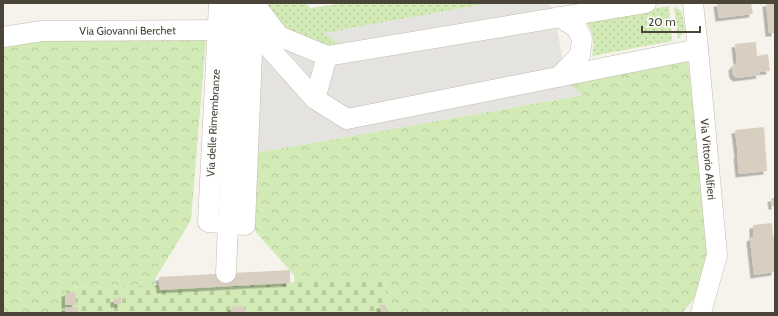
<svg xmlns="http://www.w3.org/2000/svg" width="778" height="316" font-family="Cabin,sans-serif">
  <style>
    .grass { fill: url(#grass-dots) }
    .forest { fill: url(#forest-crowns) }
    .cemetery { fill: url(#cemetery-stones) }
    .parking { fill: #e5e3e0 }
    .building { fill: #d8cfc1; filter: url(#shadow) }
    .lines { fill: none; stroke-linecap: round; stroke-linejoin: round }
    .minor-casing { stroke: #c2bbae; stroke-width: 21 }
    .minor { stroke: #fff; stroke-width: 20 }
    .labels { text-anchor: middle; stroke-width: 3; stroke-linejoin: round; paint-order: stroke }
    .street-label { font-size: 11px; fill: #4b4439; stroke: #fff }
  </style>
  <defs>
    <pattern id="grass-dots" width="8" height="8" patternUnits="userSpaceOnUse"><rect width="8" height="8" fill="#d2eab5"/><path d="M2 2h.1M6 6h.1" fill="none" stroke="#b6ca9c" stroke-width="1.8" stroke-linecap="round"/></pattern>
    <pattern id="forest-crowns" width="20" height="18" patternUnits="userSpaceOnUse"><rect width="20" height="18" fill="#d2eab5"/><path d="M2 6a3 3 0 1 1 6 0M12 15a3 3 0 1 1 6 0" fill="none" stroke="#b6ca9c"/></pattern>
    <pattern id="cemetery-stones" width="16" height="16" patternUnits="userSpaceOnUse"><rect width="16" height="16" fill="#d2eab5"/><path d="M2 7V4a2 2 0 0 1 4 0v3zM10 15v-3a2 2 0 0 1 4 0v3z" fill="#b6ca9c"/></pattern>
    <filter id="shadow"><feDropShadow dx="-3.5" dy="3.5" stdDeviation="0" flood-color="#0004"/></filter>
  </defs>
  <rect width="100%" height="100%" fill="#f6f3ec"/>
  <g class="grass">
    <path d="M263 3H306L310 8 346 3H491L325 33 341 45 317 48 282 32Z"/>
    <path d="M669 6 672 41 592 56C595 41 594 35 586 21Z"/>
    <path d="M674 6 682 12 685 30 678 39Z"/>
  </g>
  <g class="forest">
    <path d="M206 38 191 220 155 279V286L65 288V313H3V47L46 40Z"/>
    <path d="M688 60 711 279 682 313H387L384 280 295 283 294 275 255 231V153L583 95 567 82Z"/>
  </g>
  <path class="cemetery" d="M384 280 387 313H65V288Z"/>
  <path class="parking" d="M491 3H547L553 8 567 82 583 95 255 153 263 6 282 32 317 48 340 44 324 33Z"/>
  <g class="building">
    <path d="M717 3H751L753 14 719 18Z"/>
    <path d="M766 3H775V33H769Z"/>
    <path d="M756 42 757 56 768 54 770 71 759 72 760 75 737 78 733 75 732 67 737 62 735 44Z"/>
    <path d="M764 127 767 171 739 174 737 155H738L735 130Z"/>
    <path d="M771 198H775V206H772Z"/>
    <path d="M772 223 773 237H775V272L754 275 750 239V238L753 237V225Z"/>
    <path d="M290 270V283L160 290 159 277Z"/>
    <path d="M75 292 76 305H65V293Z"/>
    <path d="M121 298V304H114V299Z"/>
    <path d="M380 305H386L387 312H381Z"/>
    <path d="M245 306V313H231V307Z"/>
    <path d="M65 307H78V313H66Z"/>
  </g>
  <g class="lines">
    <g class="minor-casing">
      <g id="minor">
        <path d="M219 3 208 222 245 225 254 3"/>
        <path d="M254 3 279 36 327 56"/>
        <path id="s1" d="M693 3 698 49 717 255 701 313"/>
        <path d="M253 30 315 99 347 119 698 49"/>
        <path id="s2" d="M3 37 42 31 231 30"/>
        <path d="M559 77 580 55 582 39 577 28 559 17"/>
        <path d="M315 99 327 56 646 3"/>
        <path d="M226 273 237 3"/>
      </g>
    </g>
    <use href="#minor" class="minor"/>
  </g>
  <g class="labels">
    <g class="street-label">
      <text dy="4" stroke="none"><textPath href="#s2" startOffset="125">Via Giovanni Berchet</textPath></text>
      <text transform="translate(213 123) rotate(-87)" y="4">Via delle Rimembranze</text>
      <text dy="4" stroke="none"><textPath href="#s1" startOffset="157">Via Vittorio Alfieri</textPath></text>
    </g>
  </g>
  <rect width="778" height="316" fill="none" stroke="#4b4439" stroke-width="8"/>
  <path d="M642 26v6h58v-6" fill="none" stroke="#4b4439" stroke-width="2"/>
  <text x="648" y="26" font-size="12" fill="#4b4439" stroke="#ffffff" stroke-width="3" paint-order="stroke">20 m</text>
</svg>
